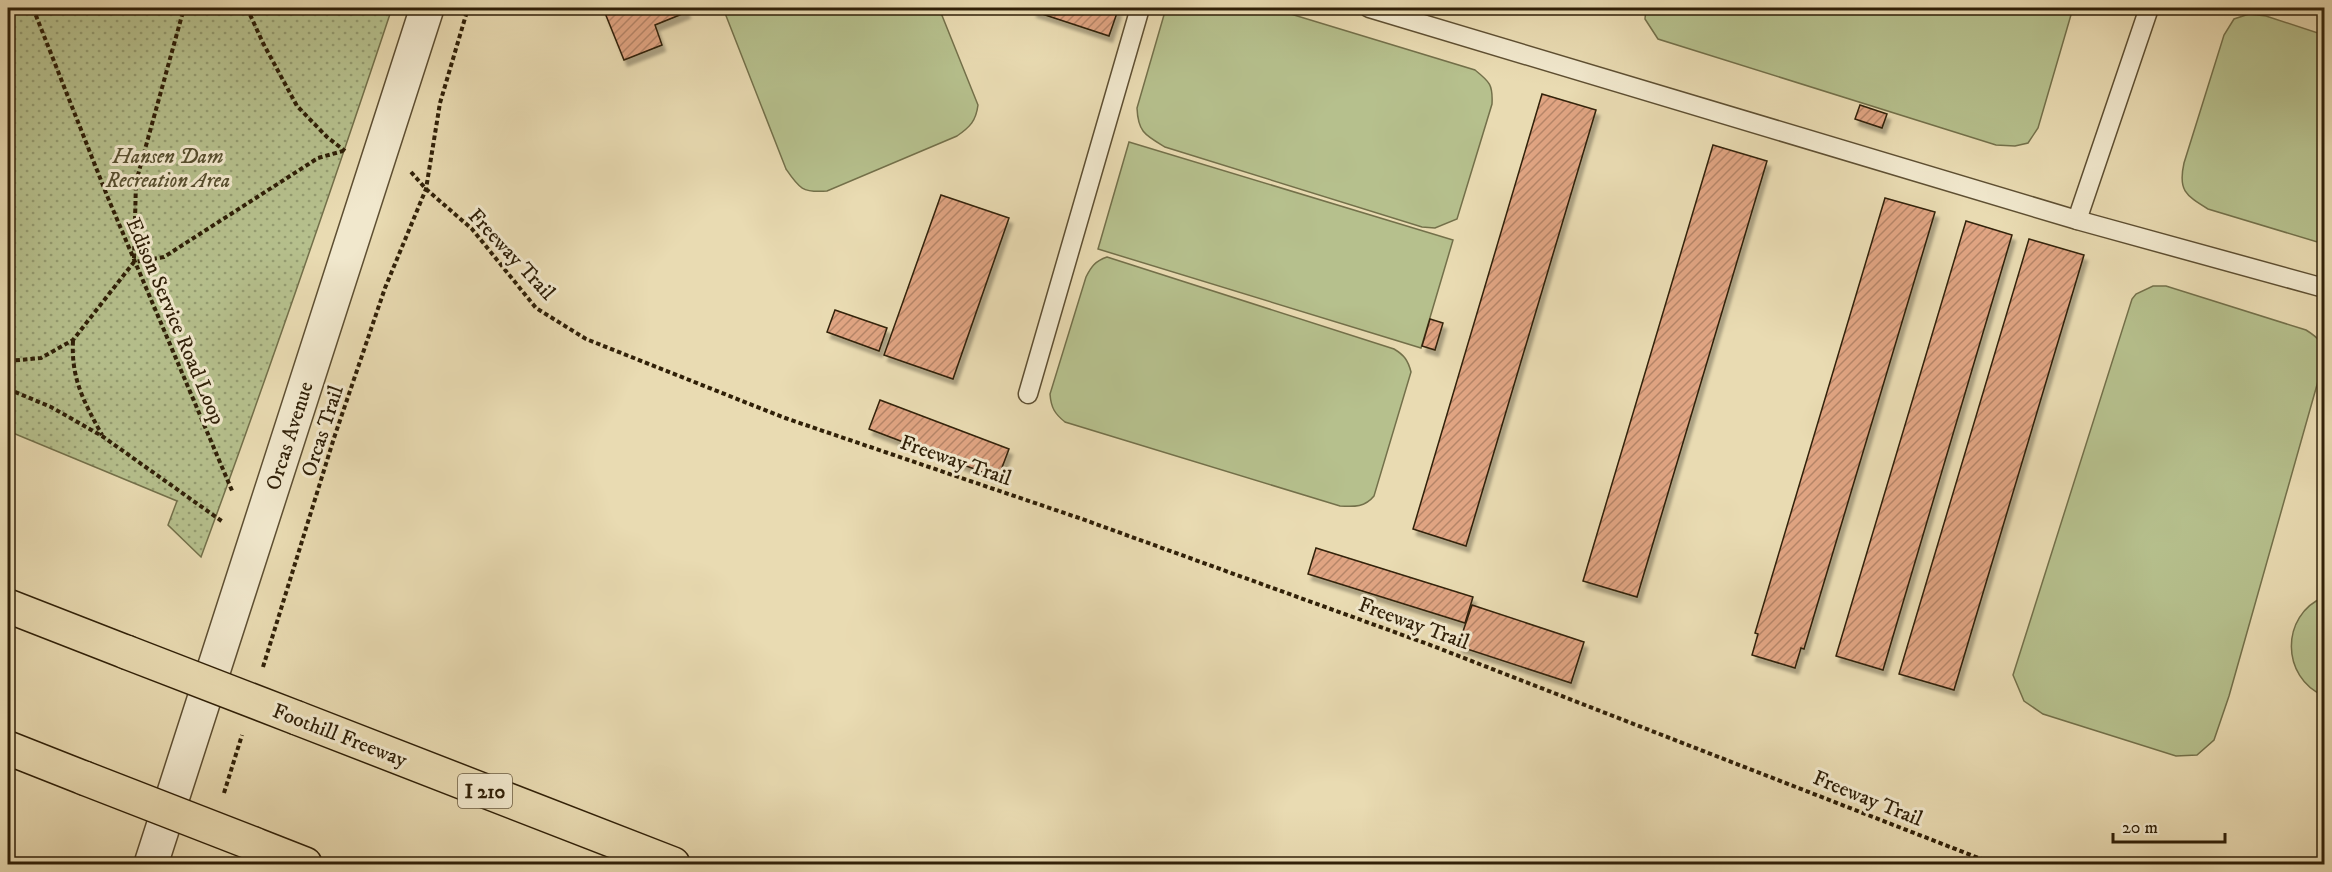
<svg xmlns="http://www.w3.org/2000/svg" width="2332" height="872" font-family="'IM FELL DW Pica',serif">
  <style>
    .grass { fill: #b6c08d; stroke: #73704a; stroke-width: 1.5 }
    .park { fill: url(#park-dots); stroke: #73704a; stroke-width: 1.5 }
    .building { fill: url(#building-hatch); stroke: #302008; stroke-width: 1.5; filter: url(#shadow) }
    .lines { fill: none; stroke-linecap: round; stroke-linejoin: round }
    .lane-casing { stroke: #5e4f32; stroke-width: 21 }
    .street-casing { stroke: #5e4f32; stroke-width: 36 }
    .highway-casing { stroke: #302008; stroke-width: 36 }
    .path { stroke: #302008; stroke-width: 4; stroke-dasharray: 4.5 3; stroke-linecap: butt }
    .lane { stroke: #f1e8cd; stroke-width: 18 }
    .street { stroke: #f1e8cd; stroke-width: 33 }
    .highway { stroke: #e9dbb2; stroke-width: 33 }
    .highway-bridge-casing { stroke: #302008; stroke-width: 36; stroke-linecap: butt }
    .highway-bridge { stroke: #e9dbb2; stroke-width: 33 }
    .labels { text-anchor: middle; stroke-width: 6; stroke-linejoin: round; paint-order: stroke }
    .shield { fill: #f1e8cd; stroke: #6a5c43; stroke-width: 1.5 }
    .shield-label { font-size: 20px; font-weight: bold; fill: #302008 }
    .park-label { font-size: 21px; font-style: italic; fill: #585030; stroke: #f1e8cd }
    .street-label { font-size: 21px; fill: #302008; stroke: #f1e8cd }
  </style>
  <defs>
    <pattern id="park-dots" width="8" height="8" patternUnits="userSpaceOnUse" patternTransform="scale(1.5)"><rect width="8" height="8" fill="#b6c08d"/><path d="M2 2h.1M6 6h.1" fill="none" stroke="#949c71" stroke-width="1.8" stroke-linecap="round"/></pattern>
    <pattern id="building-hatch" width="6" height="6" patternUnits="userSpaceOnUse" patternTransform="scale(1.5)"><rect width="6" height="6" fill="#e0a482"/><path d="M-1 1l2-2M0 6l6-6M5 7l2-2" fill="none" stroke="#b68568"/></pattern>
    <filter id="shadow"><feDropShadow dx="3.5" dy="6" stdDeviation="1.5" flood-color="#0004"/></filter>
  </defs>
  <rect width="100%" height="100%" fill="#e9dbb2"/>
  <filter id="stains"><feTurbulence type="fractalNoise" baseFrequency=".00333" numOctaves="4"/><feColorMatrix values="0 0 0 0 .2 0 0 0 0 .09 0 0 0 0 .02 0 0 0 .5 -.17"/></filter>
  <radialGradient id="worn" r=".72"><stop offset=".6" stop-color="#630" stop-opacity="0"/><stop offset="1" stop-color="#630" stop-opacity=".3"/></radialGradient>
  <g class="grass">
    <path d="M723 8H939L978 105C976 121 970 127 957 136L827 191C802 193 799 188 786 169Z"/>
    <path d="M1166 8H1271L1475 70C1490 82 1493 85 1492 104L1457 219 1435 228 1422 227 1165 147C1145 135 1138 132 1137 108Z"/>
    <path d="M1646 8H2073L2038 128 2028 143 2015 146 1996 145 1658 39 1645 19Z"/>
    <path d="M2249 14 2266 16 2324 35V244L2208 209C2185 195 2178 190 2184 163L2224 35 2234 19Z"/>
    <path d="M1129 142 1453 240 1421 348 1098 249Z"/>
    <path d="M1107 257 1394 349C1404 355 1408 360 1411 372L1374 496C1365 507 1355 507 1340 506L1065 422C1055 414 1051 408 1050 394L1086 277C1091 267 1095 261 1107 257Z"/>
    <path d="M2153 286H2166L2306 330C2319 338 2325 344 2324 360L2229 696 2214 740 2197 755 2176 756 2043 714 2024 701 2013 675 2132 299 2136 294Z"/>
    <path d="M2324 597V696C2281 678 2280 615 2324 597Z"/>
  </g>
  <path class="park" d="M8 8H392C331 191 268 375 201 557L168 525 177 501 8 431Z"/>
  <g class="building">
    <path d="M603 8H685L687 12 655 25 662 45 624 60Z"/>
    <path d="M1034 8H1113L1118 10 1109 36 1033 11Z"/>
    <path d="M1542 94 1596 110 1466 546 1413 529Z"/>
    <path d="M1860 105 1887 114 1882 128 1855 119Z"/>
    <path d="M1713 145 1767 161 1637 597 1583 581Z"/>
    <path d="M941 195 1009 218 953 379 884 355Z"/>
    <path d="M1885 198 1935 212 1804 649 1801 648 1795 668 1752 655 1758 634 1755 633Z"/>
    <path d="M1966 221 2012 235 1883 670 1836 656Z"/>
    <path d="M2029 239 2084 255 1954 690 1899 674Z"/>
    <path d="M835 310 887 328 879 351 827 332Z"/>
    <path d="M1430 319 1443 323 1435 350 1422 346Z"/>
    <path d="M880 400 1009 449 998 478 869 429Z"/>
    <path d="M1316 548 1473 597 1465 623 1308 574Z"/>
    <path d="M1472 605 1584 642 1571 683 1458 646Z"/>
  </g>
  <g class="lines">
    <g class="lane-casing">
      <g id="lane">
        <path d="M1369 8 2077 220 2149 8"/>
        <path d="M2077 220 2324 288"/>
        <path d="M1028 394 1140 8"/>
      </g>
    </g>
    <g class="street-casing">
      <g id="street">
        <path id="s1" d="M151 864 427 8"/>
      </g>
    </g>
    <g class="highway-casing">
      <g id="highway">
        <path d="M8 606 126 652"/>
        <path d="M297 718 673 864"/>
        <path d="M8 748 84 778"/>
        <path d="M254 844 305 864"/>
      </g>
    </g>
    <g class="path">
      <path d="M33 8 108 198 233 493"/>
      <path d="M247 8 263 43 297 106 327 137 345 151"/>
      <path d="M411 172 426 189 472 229 536 308 586 339 785 418 1082 519 1433 646 1994 864"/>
      <path d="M134 258 136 182 184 8"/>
      <path d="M73 341C71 379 84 402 102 435"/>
      <path d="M8 361 41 358 73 340 134 262 164 257 318 158 343 151"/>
      <path d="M8 389 51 407 102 436 223 522"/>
      <path d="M263 667 334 438 385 288 426 189 440 103 468 8"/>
      <path d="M224 793 242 735"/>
    </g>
    <use href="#lane" class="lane"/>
    <use href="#street" class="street"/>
    <use href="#highway" class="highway"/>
    <g class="highway-bridge-casing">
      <g id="highway-bridge">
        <path d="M126 652 297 718"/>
        <path d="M84 778 254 844"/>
      </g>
    </g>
    <use href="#highway-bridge" class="highway-bridge"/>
  </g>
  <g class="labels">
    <rect class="shield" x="458" y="774" width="54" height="34" rx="4.5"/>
    <g class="shield-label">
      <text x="485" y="798">I 210</text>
    </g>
    <g class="park-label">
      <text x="168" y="163">Hansen Dam<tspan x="168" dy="24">Recreation Area</tspan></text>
    </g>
    <g class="street-label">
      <text transform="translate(512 254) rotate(47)" y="7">Freeway Trail</text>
      <text transform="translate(176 321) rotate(67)" y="7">Edison Service Road Loop</text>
      <text transform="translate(322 431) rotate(-72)" y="7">Orcas Trail</text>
      <text dy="7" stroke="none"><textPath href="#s1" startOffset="450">Orcas Avenue</textPath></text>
      <text transform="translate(956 460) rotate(19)" y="7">Freeway Trail</text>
      <text transform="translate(1414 623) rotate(20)" y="7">Freeway Trail</text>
      <text transform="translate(340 735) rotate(21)" y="7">Foothill Freeway</text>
      <text transform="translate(1868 798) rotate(22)" y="7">Freeway Trail</text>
    </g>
  </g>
  <rect width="2332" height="872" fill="none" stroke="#e9dbb2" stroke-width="30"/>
  <rect x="9" y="9" width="2314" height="854" fill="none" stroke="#302008" stroke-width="3"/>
  <rect x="15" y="15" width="2302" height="842" fill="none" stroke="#302008" stroke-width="1.5"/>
  <path d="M2113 833v9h112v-9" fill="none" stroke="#302008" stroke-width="3"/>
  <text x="2122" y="833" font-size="18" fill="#302008" stroke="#f1e8cd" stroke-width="4.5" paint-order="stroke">20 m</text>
  <rect width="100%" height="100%" filter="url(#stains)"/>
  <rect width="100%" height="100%" fill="url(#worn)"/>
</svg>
